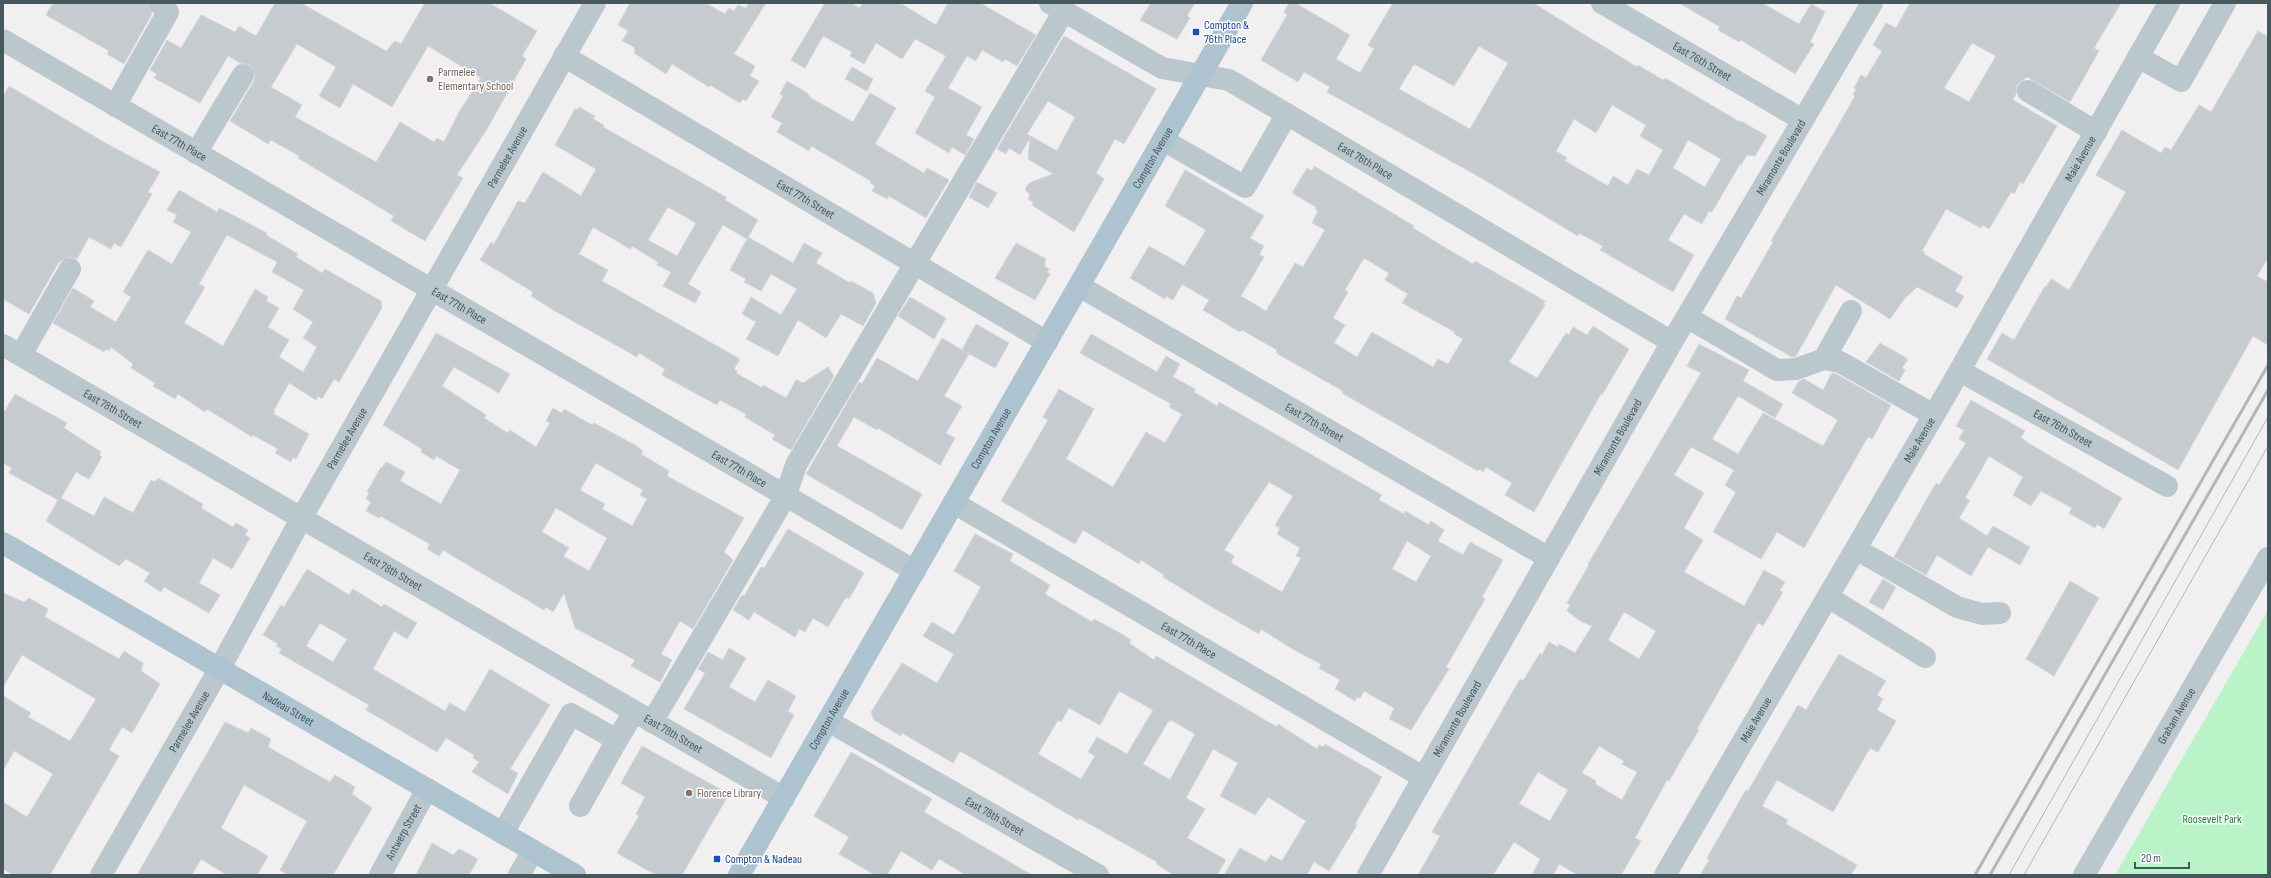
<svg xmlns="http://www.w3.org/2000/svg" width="2271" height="878" font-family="'Sofia Sans Condensed',sans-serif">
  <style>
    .green { fill: #baf3c8 }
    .building { fill: #c6cbcf; stroke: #d3d7db; fill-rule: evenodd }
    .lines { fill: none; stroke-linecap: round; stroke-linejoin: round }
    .minor { stroke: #bac7cd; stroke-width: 22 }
    .major { stroke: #adc4d0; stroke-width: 22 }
    .tram { stroke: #b1b6ba; stroke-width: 1 }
    .rail { stroke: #b1b6ba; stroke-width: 3 }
    .transit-dot { fill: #1a4fb4; stroke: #fff; stroke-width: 1.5 }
    .education-dot { fill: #8d6e63; stroke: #fff; stroke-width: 1.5 }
    .labels { text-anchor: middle; stroke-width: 3; stroke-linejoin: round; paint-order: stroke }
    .transit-label { font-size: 12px; fill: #164399; stroke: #fff; text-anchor: start }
    .street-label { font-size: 12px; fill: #46575e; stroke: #fff }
    .education-label { font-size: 12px; fill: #785e54; stroke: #fff; text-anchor: start }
    .park-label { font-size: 12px; fill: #108739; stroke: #fff }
  </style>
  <rect width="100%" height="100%" fill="#f2eff0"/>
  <path class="green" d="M2268 610V875H2115Z"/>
  <g class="building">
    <path d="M53 3H147L152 14 124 64 107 54 109 51 46 15Z"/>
    <path d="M275 3H301L386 51 395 41 401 44 425 3H489L537 31 522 56 526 59 487 129 457 175 463 178 425 241 391 221 394 216 298 158 299 156 271 140 268 144 230 121 254 81 255 75 250 65 240 63 228 56 200 103 154 78 157 74 150 70 167 40 181 48 201 15 235 32 239 26 256 36ZM297 44 336 67 319 96 340 108 353 84 392 107 428 46 481 78 459 112 444 142 437 138 434 142 400 122 376 162 295 117 302 105 271 87Z"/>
    <path d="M630 3H705L725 14 729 8 734 11 738 5 746 8 749 3H766L734 54 755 66 750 76 759 81 746 101 743 99 740 103 710 85 709 87 672 64 666 74 634 53 635 50 634 47 622 41 628 31 618 25Z"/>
    <path d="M825 3H850L860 8 863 3H900L936 25 948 3H980L1036 35 1017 66 1005 59 1003 62 982 50 976 61 967 56 948 88 982 107 966 135 974 139 965 155 952 147 949 153 915 133 935 97 925 91 946 56 915 39 902 59 876 43 864 64 850 56 852 52 823 36 805 68 791 60Z"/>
    <path d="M1151 3H1195L1187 16 1190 18 1177 39 1140 20Z"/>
    <path d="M1289 3H1295L1350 35 1336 59 1360 73 1374 49 1368 45 1393 3H1533L1637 67 1638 65 1663 80 1665 78 1740 122 1741 121 1767 136 1755 156 1747 155 1741 165 1740 164 1712 212 1709 211 1702 224 1684 214 1668 240 1694 255 1673 292 1600 250 1603 246 1579 233 1578 236 1483 179 1327 92 1330 87 1304 72 1298 82 1261 60 1287 15 1284 12ZM1479 46 1508 63 1470 129 1399 89 1414 64 1454 86ZM1612 105 1646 125 1640 136 1663 150 1649 175 1637 169 1628 185 1613 176 1608 186 1565 161 1567 158 1556 151 1574 119 1596 133ZM1688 140 1721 159 1705 187 1673 168Z"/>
    <path d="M1679 3H1762L1799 24 1811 4 1825 12 1810 42 1814 44 1795 74 1741 40 1739 42 1718 30 1720 27Z"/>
    <path d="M1910 3H2121L2094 48 2099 51 2070 102 2027 77 2017 85 2016 94 2013 100 2057 126 2023 184 2020 182 2014 194 2011 192 1989 229 1983 225 1981 228 1946 209 1922 251 1925 252 1924 254 1963 277 1955 291 1964 296 1957 308 1917 287 1905 298 1890 319 1836 285 1796 356 1792 357 1725 319 1737 296 1741 298 1773 242 1771 241 1842 119 1855 96 1853 95 1856 89 1854 88 1861 75 1866 78 1882 51 1873 45 1886 23 1896 28ZM1972 43 1996 56 1969 102 1944 88Z"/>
    <path d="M2258 31 2268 37V258L2257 276 2268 282V345L2253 336 2178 470 1987 359 2002 333 2014 340 2045 286 2046 287 2051 279 2069 290 2126 192 2096 175 2122 130 2161 153 2165 147 2171 150 2199 105 2211 112Z"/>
    <path d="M1064 36 1156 89 1124 144 1115 139 1096 173 1104 179 1074 232 1032 205 1033 202 1028 199 1030 195 1025 189 1029 183 1053 174 1028 159 1030 138 1020 155 1009 148 1006 154 997 149ZM1048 101 1075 117 1057 151 1027 134Z"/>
    <path d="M852 67 873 79 867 91 845 79Z"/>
    <path d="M787 81 807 93 811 98 853 122 870 93 896 108 875 144 924 173 927 168 949 180 926 218 889 196 887 199 872 191 875 186 870 183 871 181 811 146 809 151 777 132 782 123 771 117 783 96 780 94Z"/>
    <path d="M9 86 107 144 160 172 148 192 152 194 121 247 114 243 111 249 89 237 77 259 70 257 59 262 29 314 3 299V96Z"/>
    <path d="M579 107 595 116 593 119 604 125 603 127 726 197 725 200 758 220 747 239 723 225 688 284 701 292 695 303 663 286 671 272 657 265 658 262 632 246 630 249 593 227 579 254 608 270 602 281 740 359 734 369 737 371 736 373 762 388 763 385 786 398 796 380 803 383 828 367 834 376 791 450 772 439 775 435 745 417 746 414 720 400 717 405 662 375 665 369 639 353 637 357 555 311 531 296 533 292 480 260 491 242 494 244 518 201 525 203 543 172 581 196 596 169 555 145 575 109 577 110ZM668 207 696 223 677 256 648 240Z"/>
    <path d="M1314 166 1414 226 1413 228 1449 250 1473 264 1475 261 1545 301 1543 304 1545 305 1509 362 1537 378 1566 333 1569 335 1573 327 1587 335 1593 326 1629 349 1602 395 1601 394 1534 512 1505 495 1512 483 1486 467 1483 472 1479 469 1478 471 1342 393 1343 391 1276 353 1277 350 1242 330 1240 332 1203 310 1209 300 1182 284 1173 300 1166 296 1165 299 1130 278 1149 246 1184 266 1206 230 1165 206 1185 170 1264 216 1250 238 1264 246 1259 255 1264 257 1241 296 1266 311 1295 263 1303 267 1325 230 1312 223 1318 211 1315 209 1316 207 1292 193 1307 168 1312 171ZM1364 258 1389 273 1385 280 1408 294 1402 303 1455 332 1454 334 1463 339 1448 364 1438 359 1433 367 1372 332 1357 357 1334 343 1345 325 1333 318 1348 292 1345 290Z"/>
    <path d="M977 182 997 193 988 208 969 197Z"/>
    <path d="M179 190 217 212 219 208 267 233 266 235 298 254 296 257 322 273 325 269 381 301 382 308 339 382 334 379 322 399 318 396 316 400 289 383 274 410V414L309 434 296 459 293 457 291 462 275 453 278 449 253 435 252 437 207 409 205 412 178 394 175 399 153 386 155 383 131 368 133 364 111 347 109 351 106 349 104 352 53 323 73 288 94 301 90 307 116 322 131 297 123 292 148 250 172 264 191 232 173 222 177 215 167 210ZM227 235 277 262 272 272 304 290 293 309 313 322 303 338 317 347 303 372 279 357 289 340 268 327 279 308 266 301 268 297 255 289 223 346 184 323 205 287 199 284Z"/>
    <path d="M748 237 793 263 804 243 822 253 816 263 850 283 851 281 873 293 876 303 863 326 841 314 826 338 798 320 778 356 746 339 756 322 742 314 751 297 781 315 797 289 771 274 761 291 744 282 746 279 730 270Z"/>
    <path d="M1016 243 1046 259 1044 266 1049 269 1047 272 1050 274 1035 300 995 278Z"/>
    <path d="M910 297 946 318 934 339 898 316Z"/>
    <path d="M976 324 1009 343 995 368 962 350Z"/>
    <path d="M436 333 510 374 499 393 454 367 442 386 486 415 484 418 508 433 510 430 536 447 550 423 546 421 553 408 562 413 564 409 592 425 594 423 635 445 643 451 641 454 669 471 667 476 744 518 724 552 733 560 693 629 680 621 661 654 672 660 660 682 631 666 635 660 575 628 564 593 553 612 546 607 544 610 446 552 443 550 439 556 427 549 430 544 380 516 379 518 366 511 371 502 366 499 369 493 367 492 381 467 382 468 386 462 405 472 400 481 441 504 460 470 436 456 434 460 421 452 422 449 383 425ZM596 463 643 490 640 495 647 499 632 526 602 509 605 504 580 490ZM556 508 607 538 589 571 563 556 569 548 542 532Z"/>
    <path d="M1091 334 1157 372 1166 356 1180 364 1173 377 1195 389 1194 392 1217 406 1219 402 1382 495 1379 500 1404 514 1405 511 1429 525 1431 521 1444 530 1438 541 1463 555 1470 542 1503 560 1482 597 1485 599 1446 667 1449 669 1411 730 1389 719 1394 709 1392 707 1364 691 1360 698 1357 697 1355 701 1335 689 1340 680 1319 668 1321 664 1294 650 1261 629 1259 634 1207 604 1163 577 1164 575 1141 560 1139 564 1083 530 1075 544 1001 501 1048 420 1043 417 1059 389 1094 409 1066 459 1113 487 1146 432 1165 443 1182 414 1169 407 1171 404 1080 353ZM1269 482 1293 496 1275 525 1280 528 1277 534 1300 548 1296 556 1301 558 1282 592 1231 563 1234 556 1224 550ZM1407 541 1431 556 1416 582 1392 569Z"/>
    <path d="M942 338 969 354 944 396 962 406 946 433 955 438 940 465 878 428 877 430 854 417 837 446 922 494 902 530 806 474 859 382 862 384 877 358 918 381Z"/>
    <path d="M1880 343 1908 359 1902 368 1905 370 1899 381 1866 362Z"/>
    <path d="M1699 344 1749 370 1743 381 1783 404 1775 418 1738 396 1712 439 1738 454 1763 413 1823 446 1838 420 1792 393 1799 381 1804 379 1823 390 1832 373 1836 374 1891 405 1872 439 1868 437 1804 548 1777 532 1761 559 1713 532 1736 492 1725 485 1734 470 1691 447 1674 475 1704 493 1684 528 1703 540 1684 572 1744 606 1764 570 1785 582 1780 590 1783 592 1763 626 1758 623 1697 729 1699 730 1685 753 1669 781 1667 780 1635 838 1641 841 1621 875H1578L1559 864 1553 875H1532L1540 859 1514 842 1493 875H1418L1440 836 1432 832 1520 679 1523 681 1540 653 1542 655 1549 642 1558 647 1559 644 1575 653 1592 626 1580 621 1567 611 1570 605 1567 603 1589 565 1588 564 1701 373 1687 366ZM1624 612 1656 631 1639 659 1608 640ZM1599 746 1624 761 1622 764 1637 772 1622 800 1595 784 1596 781 1582 773ZM1538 772 1568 790 1550 821 1519 804Z"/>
    <path d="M15 394 67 423 64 428 101 452 99 455 102 457 89 479 76 472 61 498 94 516 104 497 133 513 151 480 155 482 158 478 203 504 201 508 233 527 236 523 248 530 245 535 250 538 232 569 213 558 199 583 220 595 209 613 164 587 161 592 144 581 150 573 126 559 119 566 46 521 58 500 9 473 12 468 3 463V414Z"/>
    <path d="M1971 400 2025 431 2021 437 2028 443 2122 498 2104 529 2097 524 2095 528 2069 513 2072 508 2041 491 2031 506 2013 495 2023 477 1989 456 1965 498 1970 500 1959 518 1987 536 1993 526 2030 547 2020 565 1988 547 1971 576 1937 555 1926 575 1894 557 1936 483 1939 485 1966 443 1959 439 1964 430 1956 426Z"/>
    <path d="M788 529 864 573 849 599 846 597 828 627 813 618 805 632 799 629 795 637 754 612 749 620 733 610 742 595 744 596 761 567 764 568Z"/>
    <path d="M975 534 1013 554 1010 561 1050 585 1045 594 1092 622 1094 619 1120 633 1131 640 1129 643 1154 660 1156 656 1277 727 1278 724 1317 749 1319 745 1324 747 1325 744 1382 777 1355 824 1357 825 1329 871 1314 862 1307 875H1224L1240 848 1266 862 1271 855 1282 861 1306 821 1268 797 1255 815 1220 796 1238 763 1213 749 1186 798 1205 809 1187 838 1226 860 1217 875H1174L1156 864 1157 862 1079 818 1078 820 960 751 953 763 902 733 901 736 874 720 871 712 902 663 937 683 954 654 923 636 932 622 954 635 981 587 954 571ZM1119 691 1153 710 1127 754 1097 737 1088 752 1095 756 1081 779 1038 754 1058 720 1061 722 1069 708 1100 725ZM1171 720 1195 734 1170 780 1143 764 1168 722Z"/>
    <path d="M307 569 349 595 353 589 382 607 384 604 417 623 407 639 394 631 373 669 445 711 450 703 465 712 490 669 550 705 510 769 518 773 508 794 472 772 479 762 473 758 474 755 446 738 437 752 366 710 369 705 279 653 282 649 276 646 278 644 263 635 281 605 284 607ZM320 623 347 639 333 662 306 646Z"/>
    <path d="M1883 579 1896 587 1883 610 1869 602Z"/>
    <path d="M2070 581 2099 598 2054 676 2026 659Z"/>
    <path d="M3 593 24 602 29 598 48 609 45 617 119 659 124 651 143 663 141 671 160 684 132 733 122 727 109 750 119 756 50 875H13L3 869V802L27 817 53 774 14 751 3 771V696L31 713 28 717 70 741 96 699 22 655 3 687Z"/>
    <path d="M729 648 746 658 729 687 755 702 768 680 796 696 788 711 794 715 771 758 684 709 705 673 698 669 708 652 723 660Z"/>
    <path d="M1839 654 1886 681 1877 695 1883 699 1877 710 1896 721 1878 752 1870 748 1833 812 1777 780 1762 806 1788 820 1786 824 1857 865 1851 875H1700L1709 860 1707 858 1743 795 1746 790 1748 791 1798 705 1806 710Z"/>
    <path d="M225 722 246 732H249L251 728 271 739 268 747 330 782 335 775 355 787 352 794 372 808 333 875H288L280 870 307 821 244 785 221 828 268 856 257 875H227L201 859 192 875H137Z"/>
    <path d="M642 746 729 794 682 875H656L617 853 639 816 636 814 645 797 621 783Z"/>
    <path d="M851 752 932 799 924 812 1032 875H966L939 859 932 870 901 851 887 875H875L839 854 849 837 814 816Z"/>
    <path d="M432 843 453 855 459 849 478 859 469 875H416Z"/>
  </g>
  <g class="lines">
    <g class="minor">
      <path id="s1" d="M1050 3 1162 68 1229 80 1672 342"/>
      <path id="s2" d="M1602 3 1803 120"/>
      <path id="s3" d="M3 40 915 571"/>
      <path id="s4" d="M564 56 1047 342"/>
      <path d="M2138 57 2181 81 2225 3"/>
      <path d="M2028 91 2096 132"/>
      <path d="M115 106 168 12 159 3"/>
      <path d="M1163 140 1245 187 1287 114"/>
      <path d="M196 153 243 75"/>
      <path id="s5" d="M1079 286 1549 558"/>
      <path d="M1687 317 1777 370 1796 369 1824 359 1840 362 1934 415"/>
      <path id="s6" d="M3 345 784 798"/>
      <path d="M21 355 70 269"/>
      <path d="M1824 359 1851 311"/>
      <path id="s7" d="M1960 371 2167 486"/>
      <path id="s8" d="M954 503 1423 777"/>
      <path d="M1856 549 1957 607 1982 614 2000 613"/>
      <path d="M1828 597 1925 657"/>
      <path id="s9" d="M828 721 1098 875"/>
      <path d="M652 722 785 497 796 465 1064 11"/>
      <path d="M580 806 617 740"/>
      <path d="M503 833 571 714 617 740 634 712"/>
      <path id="s10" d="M101 875 220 668 301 519 595 3"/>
      <path id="s11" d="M380 875 427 789"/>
      <path d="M519 875 533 851"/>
      <path id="s12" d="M1368 875 1672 342 1872 3"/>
      <path id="s13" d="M1665 875 1952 384 2169 3"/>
      <path id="s14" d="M2084 875 2268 558"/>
    </g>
    <g class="major">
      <path id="s15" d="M3 543 575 875"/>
      <path id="s16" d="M739 875 1242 3"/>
    </g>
    <g class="tram">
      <path d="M2009 875 2268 417"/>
      <path d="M2024 875 2268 446"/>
    </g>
    <g class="rail">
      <path d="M1975 875 2268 365"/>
      <path d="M1990 875 2268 390"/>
    </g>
  </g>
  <g class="transit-dot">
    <rect x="1192" y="28" width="8" height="8" rx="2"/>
    <rect x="713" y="855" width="8" height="8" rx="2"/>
  </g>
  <g class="education-dot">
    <circle cx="430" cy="79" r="4"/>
    <circle cx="689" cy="793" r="4"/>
  </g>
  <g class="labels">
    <g class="transit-label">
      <text x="1204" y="29">Compton &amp;<tspan x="1204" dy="14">76th Place</tspan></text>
      <text x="725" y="863">Compton &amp; Nadeau</text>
    </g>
    <g class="street-label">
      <text dy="4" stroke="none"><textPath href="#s2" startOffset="116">East 76th Street</textPath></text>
      <text dy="4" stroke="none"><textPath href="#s3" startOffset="204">East 77th Place</textPath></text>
      <text dy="4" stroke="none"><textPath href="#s10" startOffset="825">Parmelee Avenue</textPath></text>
      <text dy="4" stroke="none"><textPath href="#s16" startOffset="828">Compton Avenue</textPath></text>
      <text dy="4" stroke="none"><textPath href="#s12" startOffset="828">Miramonte Boulevard</textPath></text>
      <text dy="4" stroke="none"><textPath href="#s13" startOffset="828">Maie Avenue</textPath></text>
      <text dy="4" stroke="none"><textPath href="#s1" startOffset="356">East 76th Place</textPath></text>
      <text dy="4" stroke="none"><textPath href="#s4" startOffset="281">East 77th Street</textPath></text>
      <text dy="4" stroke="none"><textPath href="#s3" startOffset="528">East 77th Place</textPath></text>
      <text dy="4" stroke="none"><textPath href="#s6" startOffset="127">East 78th Street</textPath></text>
      <text dy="4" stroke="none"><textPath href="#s5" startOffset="272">East 77th Street</textPath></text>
      <text dy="4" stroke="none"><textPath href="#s7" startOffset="118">East 76th Street</textPath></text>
      <text dy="4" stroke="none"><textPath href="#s12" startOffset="504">Miramonte Boulevard</textPath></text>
      <text dy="4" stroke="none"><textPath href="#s10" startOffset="501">Parmelee Avenue</textPath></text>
      <text dy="4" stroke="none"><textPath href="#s16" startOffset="504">Compton Avenue</textPath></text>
      <text dy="4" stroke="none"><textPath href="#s13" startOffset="504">Maie Avenue</textPath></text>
      <text dy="4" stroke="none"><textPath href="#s3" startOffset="852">East 77th Place</textPath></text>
      <text dy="4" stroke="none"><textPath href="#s6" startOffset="451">East 78th Street</textPath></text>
      <text dy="4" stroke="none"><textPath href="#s8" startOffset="272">East 77th Place</textPath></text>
      <text dy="4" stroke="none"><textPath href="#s15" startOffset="330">Nadeau Street</textPath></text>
      <text dy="4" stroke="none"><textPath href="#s14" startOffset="184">Graham Avenue</textPath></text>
      <text dy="4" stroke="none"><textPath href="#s12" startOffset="180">Miramonte Boulevard</textPath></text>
      <text dy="4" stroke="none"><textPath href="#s16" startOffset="180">Compton Avenue</textPath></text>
      <text dy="4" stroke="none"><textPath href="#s13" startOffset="180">Maie Avenue</textPath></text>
      <text dy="4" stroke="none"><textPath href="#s10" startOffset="177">Parmelee Avenue</textPath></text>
      <text dy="4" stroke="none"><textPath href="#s6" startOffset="775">East 78th Street</textPath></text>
      <text dy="4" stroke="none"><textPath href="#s9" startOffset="192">East 78th Street</textPath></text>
      <text dy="4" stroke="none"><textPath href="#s11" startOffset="49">Antwerp Street</textPath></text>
    </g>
    <g class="education-label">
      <text x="438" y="76">Parmelee<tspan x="438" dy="14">Elementary School</tspan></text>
      <text x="697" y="797">Florence Library</text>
    </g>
    <g class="park-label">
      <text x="2212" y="823">Roosevelt Park</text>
    </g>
  </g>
  <rect width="2271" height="878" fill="none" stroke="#46575e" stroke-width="8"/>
  <path d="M2135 862v6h54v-6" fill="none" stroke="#46575e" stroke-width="2"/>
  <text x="2141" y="862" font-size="12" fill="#46575e" stroke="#ffffff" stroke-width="3" paint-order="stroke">20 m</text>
</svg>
